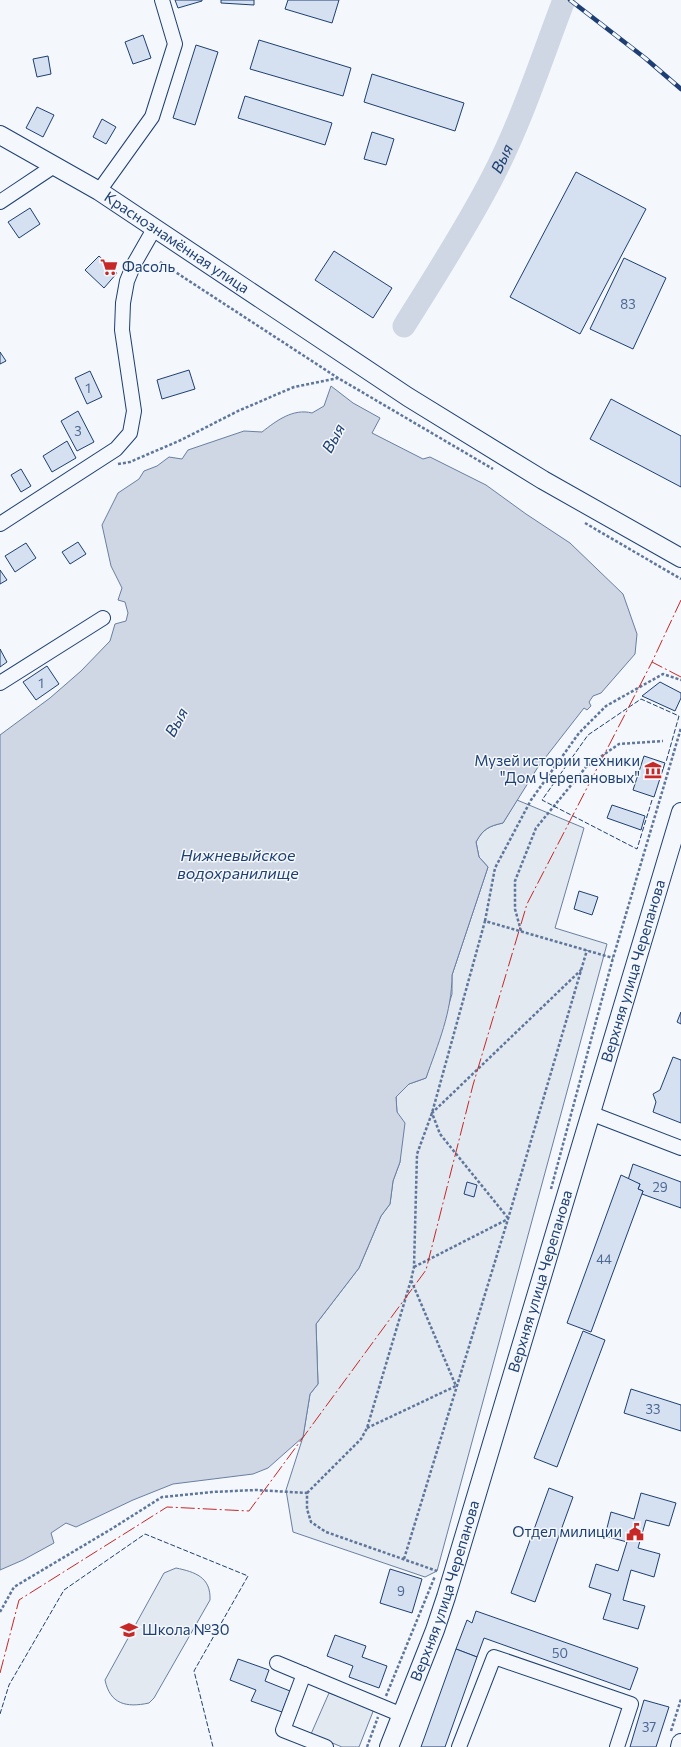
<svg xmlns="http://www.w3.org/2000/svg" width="681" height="1747" font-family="Commissioner,sans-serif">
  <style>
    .green { fill: #e3e9f0; stroke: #687fa3 }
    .water { fill: #cfd7e4; stroke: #687fa3 }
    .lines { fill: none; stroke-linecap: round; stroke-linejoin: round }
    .river { stroke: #cfd7e4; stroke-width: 23 }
    .building { fill: #d5e0f0; stroke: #1d3f73 }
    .minor-casing { stroke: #1d3f73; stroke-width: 16 }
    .major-casing { stroke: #1d3f73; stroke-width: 20 }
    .path { stroke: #5e769c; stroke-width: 2.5; stroke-dasharray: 3 2; stroke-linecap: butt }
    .minor { stroke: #f4f7fb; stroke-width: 14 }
    .major { stroke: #f4f7fb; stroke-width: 18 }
    .rail-casing { stroke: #1d3f73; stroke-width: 4.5 }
    .rail { stroke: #f4f7fb; stroke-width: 3; stroke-dasharray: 9; stroke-linecap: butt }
    .fence { stroke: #1d3f73; stroke-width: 1; stroke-dasharray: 5 2; stroke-linecap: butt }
    .power { stroke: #c62828; stroke-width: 1; stroke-dasharray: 14 3 2 3; stroke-linecap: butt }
    .labels { text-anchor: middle; stroke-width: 3; stroke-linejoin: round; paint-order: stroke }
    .number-label { font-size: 13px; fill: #4b6792 }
    .street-label { font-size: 15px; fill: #1d3f73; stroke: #f4f7fb }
    .poi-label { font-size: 15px; fill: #1d3f73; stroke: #f4f7fb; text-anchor: start }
    .water-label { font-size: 16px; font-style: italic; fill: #1d3f73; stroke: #f4f7fb }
  </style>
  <rect width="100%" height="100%" fill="#f4f7fb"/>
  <g class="green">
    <path d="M517 800 584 828 555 928 607 944 437 1571 425 1577 293 1532 286 1490 303 1437 310 1394 318 1384 316 1324 359 1268 381 1216 390 1204 393 1181 400 1162 396 1097 409 1084 426 1078 452 994V975L488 867 479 857 476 842C483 829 489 826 503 823Z"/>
    <path d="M176 1568C195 1572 211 1577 210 1600L154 1698 149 1703C126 1708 110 1704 105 1680L164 1573Z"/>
    <path d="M329 1693 374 1709 359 1747H342L311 1734Z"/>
  </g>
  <path class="water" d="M331 386 353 403 380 418 372 433 423 459 430 457 486 485 526 514 570 543 623 594 637 634 635 654 601 693 593 696 589 702 591 706 587 710 584 708 538 767 503 823C489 826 483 829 476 842L479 857 488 867 452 975C452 1012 438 1044 426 1078L409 1084 396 1097 397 1112 405 1123 400 1162 393 1181 390 1204 381 1216 359 1268 316 1324 318 1384 310 1394 303 1437 268 1468 253 1474 173 1484 133 1500 76 1527 66 1523 51 1533 54 1543 23 1560 0 1570V735L50 698 81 671 110 641 115 624 126 621 128 613 125 602 118 600 122 588 111 566 102 525 118 493 139 479 144 471 157 466 169 457 182 459 188 450 244 431 262 432C276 421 293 408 312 413L324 406Z"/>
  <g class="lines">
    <path class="river" id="s1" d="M404 326C434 278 465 230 491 180 521 123 541 60 564 0"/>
  </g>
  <g class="building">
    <path d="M175 0H202V1L178 8Z"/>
    <path d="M221 0H254V5L221 3Z"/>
    <path d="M288 0H339L332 23 285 9Z"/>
    <path d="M143 35 151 58 133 64 125 42Z"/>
    <path d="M259 40 351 68 343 96 250 69Z"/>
    <path d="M196 45 218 52 195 125 173 118Z"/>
    <path d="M48 56 51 74 37 77 33 59Z"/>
    <path d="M372 74 464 103 455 131 364 102Z"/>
    <path d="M245 96 332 123 325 145 238 118Z"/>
    <path d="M37 107 54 115 43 137 26 128Z"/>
    <path d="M102 119 116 127 106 144 93 137Z"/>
    <path d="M372 132 394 139 386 165 364 159Z"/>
    <path d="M576 172 646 209 580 334 510 297Z"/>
    <path d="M30 208 40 224 19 238 8 222Z"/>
    <path d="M334 251 392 288 373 318 315 280Z"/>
    <path d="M99 256 117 273 104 288 85 270Z"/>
    <path d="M624 258 666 278 633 349 590 329Z"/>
    <path d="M0 352 6 361 0 364Z"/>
    <path d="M189 370 195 389 162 399 157 380Z"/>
    <path d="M90 371 102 397 87 404 75 378Z"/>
    <path d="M611 399 681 436V487L590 439Z"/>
    <path d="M78 411 94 442 77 451 61 421Z"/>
    <path d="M67 441 76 458 52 472 43 456Z"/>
    <path d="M21 469 31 486 21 492 11 475Z"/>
    <path d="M78 542 86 554 70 564 62 552Z"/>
    <path d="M26 543 36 558 15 572 5 556Z"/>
    <path d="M0 570 7 580 0 584Z"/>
    <path d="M0 649 7 662 0 667Z"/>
    <path d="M47 666 59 684 36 700 23 682Z"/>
    <path d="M660 682 681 693V698L675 711 642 696Z"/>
    <path d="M644 756 665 763 654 797 633 790Z"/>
    <path d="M612 805 645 816 641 830 607 818Z"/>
    <path d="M579 891 598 897 592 915 574 909Z"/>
    <path d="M681 1012V1024L677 1022Z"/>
    <path d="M673 1057 681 1060V1123L653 1112 656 1102 653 1094 660 1090Z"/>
    <path d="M633 1164 681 1182V1208L642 1194 643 1191 638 1189 640 1184 628 1180Z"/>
    <path d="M621 1175 640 1184 638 1189 643 1191 591 1332 567 1323Z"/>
    <path d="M467 1182 477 1185 474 1197 464 1194Z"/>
    <path d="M583 1331 605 1340 557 1467 534 1458Z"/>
    <path d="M631 1389 681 1405V1431L624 1413Z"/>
    <path d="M549 1488 573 1497 535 1602 511 1593Z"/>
    <path d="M641 1493 676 1503 669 1526 646 1520 638 1548 660 1554 654 1577 631 1570 623 1600 645 1606 638 1629 603 1619 611 1594 589 1587 596 1564 618 1571 627 1542 605 1536 611 1512 634 1519Z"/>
    <path d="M390 1569 422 1579 412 1613 380 1603Z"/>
    <path d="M476 1611 638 1668 630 1690 484 1638 477 1657 456 1649 467 1620 472 1623Z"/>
    <path d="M335 1635 366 1646 362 1657 387 1666 379 1688 349 1677 353 1666 327 1656Z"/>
    <path d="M456 1649 477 1657 445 1747H421Z"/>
    <path d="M238 1659 269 1670 265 1681 290 1691 282 1712 251 1701 256 1690 230 1680Z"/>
    <path d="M644 1700 669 1707 656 1747H630Z"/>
  </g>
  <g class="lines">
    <g class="minor-casing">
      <g id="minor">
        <path d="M99 191 152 117 175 44 162 0"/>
        <path d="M0 202 54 166"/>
        <path d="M0 524 116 449 130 433 134 411 122 330 123 303 127 281 134 264 154 229"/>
        <path d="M0 683 103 618"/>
        <path d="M590 1113 681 1148"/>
        <path d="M277 1663 402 1715"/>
        <path d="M304 1674 283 1730 326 1747"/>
        <path d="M459 1747 494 1657 631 1704 617 1747"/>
      </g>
    </g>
    <g class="major-casing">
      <g id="major">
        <path id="s2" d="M0 135 99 191 408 397 543 480 681 558"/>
        <path id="s3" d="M389 1747 435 1630 446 1597 681 812"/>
        <path d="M680 1747 681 1743"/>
      </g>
    </g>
    <g class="path">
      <path d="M160 262 338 378 493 469"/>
      <path d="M118 464 130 462 181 440 238 411 294 387 338 378"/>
      <path d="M585 523 681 579"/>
      <path d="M485 921 495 868 531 800 579 733 606 706 663 674 681 680"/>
      <path d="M521 931 515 909V881L536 828 586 767 619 744 663 741"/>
      <path d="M551 1189 613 958 681 728"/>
      <path d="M508 1218 440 1134 432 1113 581 970"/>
      <path d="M414 1267 508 1219"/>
      <path d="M367 1428 456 1386 411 1280"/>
      <path d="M307 1493 361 1439 367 1428 411 1280 414 1267 417 1154 432 1113 485 921 613 958"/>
      <path d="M404 1559 508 1219 587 950"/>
      <path d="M0 1612 14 1587 113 1528 162 1497 212 1492 256 1490 307 1493V1509L311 1522 326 1532 437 1571"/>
      <path d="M386 1696 435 1576"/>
      <path d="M671 1731 681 1699"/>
      <path d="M367 1747 378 1717"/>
    </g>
    <use href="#minor" class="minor"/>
    <use href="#major" class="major"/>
    <g class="rail-casing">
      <path id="rail" d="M570 0 645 58 681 89"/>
    </g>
    <use href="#rail" class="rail"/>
    <g class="fence">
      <path d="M652 800 637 849 542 800 588 735 641 699 679 716 666 762"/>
      <path d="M0 1714 9 1685 64 1590 145 1534 248 1576 194 1671 213 1747"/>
    </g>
    <g class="power">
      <path d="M681 600 652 662 681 677"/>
      <path d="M0 1673 19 1600 167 1507 249 1511 426 1270 473 1085 527 904 652 662"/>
    </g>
  </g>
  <defs>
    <g id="supermarket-bare" transform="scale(1.38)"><path d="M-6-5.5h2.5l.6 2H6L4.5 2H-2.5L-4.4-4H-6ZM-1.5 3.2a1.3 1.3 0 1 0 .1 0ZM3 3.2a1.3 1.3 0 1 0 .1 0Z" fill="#c62828" stroke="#f4f7fb" stroke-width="2.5" paint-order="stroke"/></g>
    <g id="museum-bare" transform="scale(1.38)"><path d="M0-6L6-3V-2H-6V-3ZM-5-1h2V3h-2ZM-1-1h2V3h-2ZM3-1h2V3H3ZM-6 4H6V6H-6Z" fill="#c62828" stroke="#f4f7fb" stroke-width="2.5" paint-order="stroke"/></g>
    <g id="civic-bare" transform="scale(1.38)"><path d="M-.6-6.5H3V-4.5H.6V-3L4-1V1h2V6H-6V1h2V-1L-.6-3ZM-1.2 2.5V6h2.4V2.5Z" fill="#c62828" stroke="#f4f7fb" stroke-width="2.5" paint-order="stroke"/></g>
    <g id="school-bare" transform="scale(1.38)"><path d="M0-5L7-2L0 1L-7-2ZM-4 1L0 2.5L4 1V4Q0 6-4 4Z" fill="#c62828" stroke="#f4f7fb" stroke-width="2.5" paint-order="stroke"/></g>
  </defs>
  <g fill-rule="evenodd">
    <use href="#supermarket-bare" x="109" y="267"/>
    <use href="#museum-bare" x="653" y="770"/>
    <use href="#civic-bare" x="635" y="1532"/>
    <use href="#school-bare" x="129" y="1630"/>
  </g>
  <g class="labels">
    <g class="number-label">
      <text x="628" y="309">83</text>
      <text x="88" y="393">1</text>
      <text x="78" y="436">3</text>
      <text x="41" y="688">1</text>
      <text x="660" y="1192">29</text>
      <text x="604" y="1264">44</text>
      <text x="653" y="1414">33</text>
      <text x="401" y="1596">9</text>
      <text x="560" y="1658">50</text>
      <text x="649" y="1732">37</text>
    </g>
    <g class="street-label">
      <text dy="5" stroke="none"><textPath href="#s2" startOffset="207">Краснознамённая улица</textPath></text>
      <text dy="5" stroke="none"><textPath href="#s3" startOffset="814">Верхняя улица Черепанова</textPath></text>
      <text dy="5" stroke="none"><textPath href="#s3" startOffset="490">Верхняя улица Черепанова</textPath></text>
      <text dy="5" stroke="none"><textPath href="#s3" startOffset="166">Верхняя улица Черепанова</textPath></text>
    </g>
    <g class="poi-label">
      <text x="122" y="272">Фасоль</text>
      <text x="640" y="766" text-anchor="end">Музей истории техники<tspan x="640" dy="17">"Дом Черепановых"</tspan></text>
      <text x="622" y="1537" text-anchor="end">Отдел милиции</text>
      <text x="142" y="1635">Школа №30</text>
    </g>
    <g class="water-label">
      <text dy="6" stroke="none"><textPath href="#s1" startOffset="194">Выя</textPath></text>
      <text transform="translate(333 438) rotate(-61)" y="6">Выя</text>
      <text transform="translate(176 722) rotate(-61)" y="6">Выя</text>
      <text x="238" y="861">Нижневыйское<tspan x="238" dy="18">водохранилище</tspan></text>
    </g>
  </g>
</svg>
